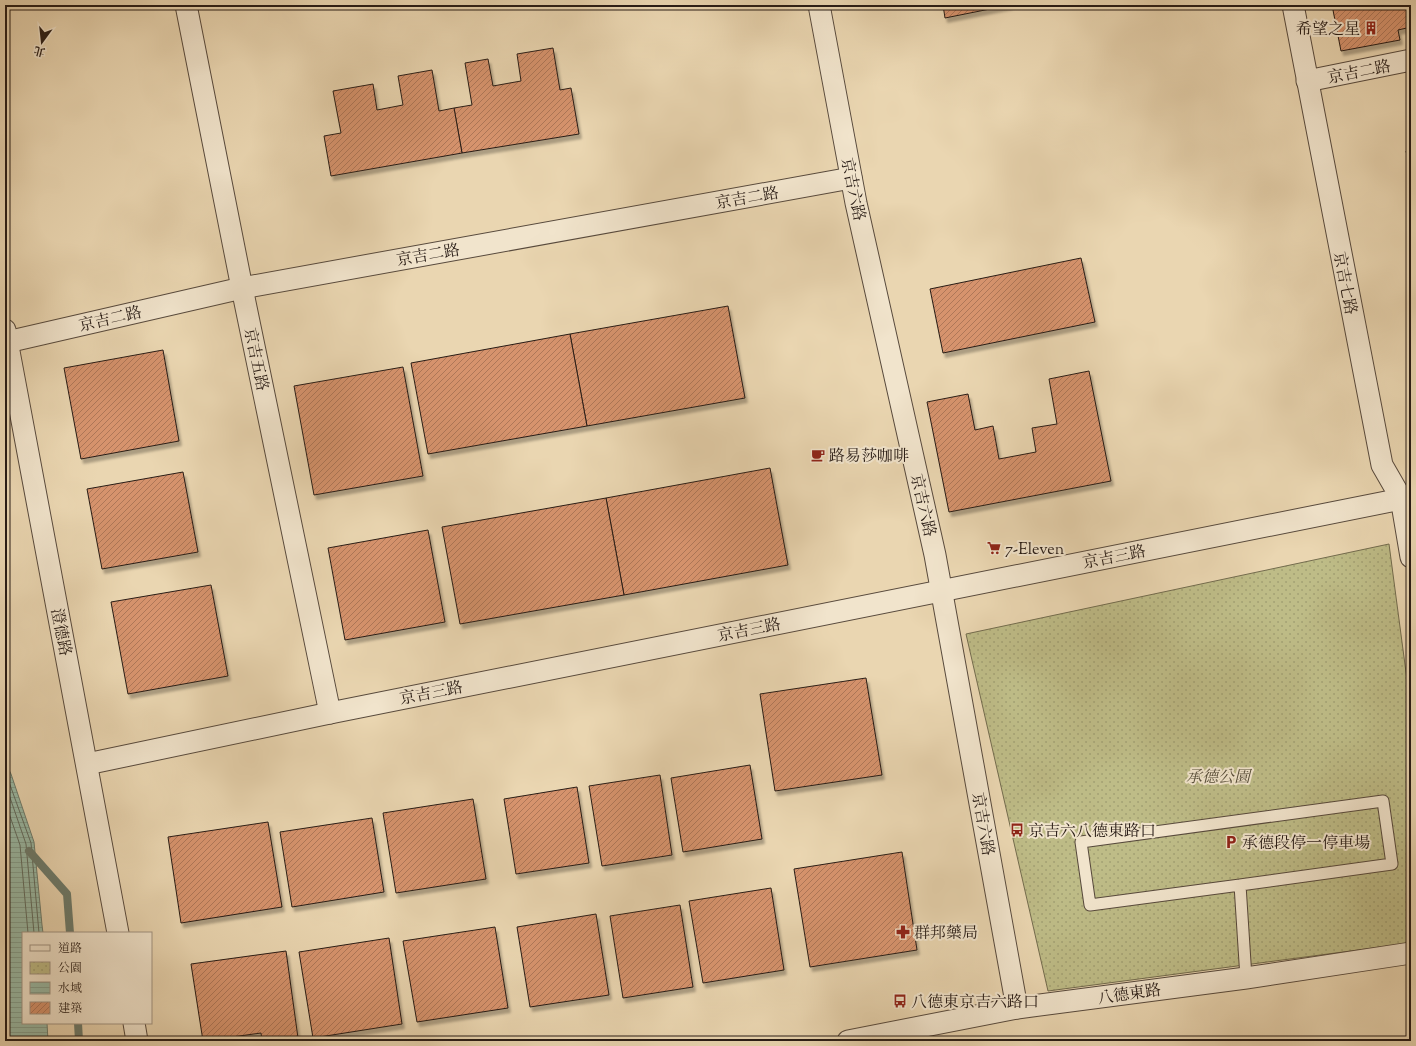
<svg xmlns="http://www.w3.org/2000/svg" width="1416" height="1046" font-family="'Sorts Mill Goudy','Noto Serif TC',serif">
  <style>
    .park { fill: url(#park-dots); stroke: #736c4e }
    .water { fill: url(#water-rules); stroke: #6c7b6c }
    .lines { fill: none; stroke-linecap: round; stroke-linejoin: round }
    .shore { stroke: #606b5e; stroke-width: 1 }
    .stream { stroke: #6c7b6c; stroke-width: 8 }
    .building { fill: url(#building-hatch); stroke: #281c16; filter: url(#shadow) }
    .lane-casing { stroke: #584a3d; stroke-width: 13 }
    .street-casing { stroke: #584a3d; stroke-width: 23 }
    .lane { stroke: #f1e4cc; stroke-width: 11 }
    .street { stroke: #f1e4cc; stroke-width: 21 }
    .labels { text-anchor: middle; stroke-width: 4; stroke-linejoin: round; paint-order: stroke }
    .poi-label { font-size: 16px; fill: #281c16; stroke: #f1e4cc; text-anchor: start }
    .street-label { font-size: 16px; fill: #281c16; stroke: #f1e4cc }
    .park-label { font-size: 16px; font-style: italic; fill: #554c38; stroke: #f1e4cc }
  </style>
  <defs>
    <pattern id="park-dots" width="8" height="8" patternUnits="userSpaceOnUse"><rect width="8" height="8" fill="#bebc87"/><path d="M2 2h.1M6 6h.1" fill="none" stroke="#a3a174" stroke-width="1.8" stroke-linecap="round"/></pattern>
    <pattern id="water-rules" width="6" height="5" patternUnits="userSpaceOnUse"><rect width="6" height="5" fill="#99baa6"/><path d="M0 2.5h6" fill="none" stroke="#849f8e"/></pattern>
    <pattern id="building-hatch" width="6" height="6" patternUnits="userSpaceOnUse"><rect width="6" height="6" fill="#d6936d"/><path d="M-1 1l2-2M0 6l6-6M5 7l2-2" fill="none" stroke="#ae7759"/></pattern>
    <filter id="shadow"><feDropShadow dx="2.5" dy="4.5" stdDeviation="1" flood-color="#0004"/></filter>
  </defs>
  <rect width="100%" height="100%" fill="#ead6b1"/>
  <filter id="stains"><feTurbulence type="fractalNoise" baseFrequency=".005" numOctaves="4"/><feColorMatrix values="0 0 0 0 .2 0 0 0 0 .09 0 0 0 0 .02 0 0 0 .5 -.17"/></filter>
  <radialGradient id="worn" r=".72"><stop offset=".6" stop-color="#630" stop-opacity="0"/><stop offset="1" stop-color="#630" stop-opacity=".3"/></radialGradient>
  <path class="park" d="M1389 544 1411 710V943L1048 991 966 634Z"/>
  <path class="water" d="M5 762 11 774 34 842 42 925 43 933H23V1023H47L48 1041H5Z"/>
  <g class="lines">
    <g class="shore">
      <path d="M5 771 31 843 39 933"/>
      <path d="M5 783 26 844 34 933"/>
      <path d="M5 802 20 845 28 933"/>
    </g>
    <g class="stream">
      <path d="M29 851 67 894 70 933"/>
      <path d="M78 1023 79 1041"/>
    </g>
  </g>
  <g class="building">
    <path d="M943 5H1010L945 18Z"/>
    <path d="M1332 5H1411V27L1398 30 1400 40 1341 51Z"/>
    <path d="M553 48 560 90 571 88 579 134 462 153 454 108 472 105 465 63 488 59 493 86 521 81 517 54Z"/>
    <path d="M432 70 439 111 454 108 462 153 331 176 324 136 341 133 333 91 373 84 377 110 403 105 398 76Z"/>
    <path d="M1411 150V175L1406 151Z"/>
    <path d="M1081 258 1095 322 943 353 930 289Z"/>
    <path d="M728 306 745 398 587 426 570 334Z"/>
    <path d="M570 334 587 426 428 454 411 363Z"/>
    <path d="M163 350 179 441 81 459 64 368Z"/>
    <path d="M403 367 423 476 314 495 294 386Z"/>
    <path d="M1089 371 1111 481 949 512 927 402 968 394 975 430 993 426 999 459 1036 452 1032 428 1057 424 1049 379Z"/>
    <path d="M770 468 788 565 624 595 606 498Z"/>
    <path d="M183 472 198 552 102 569 87 489Z"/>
    <path d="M606 498 624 595 460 624 442 527Z"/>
    <path d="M428 530 445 622 345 640 328 548Z"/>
    <path d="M211 585 228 676 128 694 111 602Z"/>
    <path d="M866 678 882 775 775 791 760 694Z"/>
    <path d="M750 765 762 839 683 852 671 778Z"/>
    <path d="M660 775 672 855 602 866 589 786Z"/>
    <path d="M577 787 589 863 516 874 504 799Z"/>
    <path d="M473 799 486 879 396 893 383 813Z"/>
    <path d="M372 818 384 892 292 907 280 832Z"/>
    <path d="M268 822 282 907 181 923 168 837Z"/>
    <path d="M902 852 917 950 810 967 794 869Z"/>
    <path d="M771 888 784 970 703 983 689 901Z"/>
    <path d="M680 905 693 987 623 998 610 916Z"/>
    <path d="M596 914 609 995 530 1007 517 927Z"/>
    <path d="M495 927 508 1008 417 1022 403 941Z"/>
    <path d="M389 938 402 1024 313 1038 299 952Z"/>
    <path d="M286 951 298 1038 262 1041 261 1033 203 1041 191 964Z"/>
  </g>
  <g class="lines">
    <g class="lane-casing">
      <path id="lane" d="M1240 885 1090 905 1081 842 1383 801 1392 864 1240 885 1246 978"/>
    </g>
    <g class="street-casing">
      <g id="street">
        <path d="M186 5 242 288 330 713"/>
        <path d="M819 5 856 203 935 555 1017 1008"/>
        <path d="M1293 5 1382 465 1401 498 1411 557"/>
        <path d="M1307 81 1411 60"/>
        <path d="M5 330 118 933"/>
        <path d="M7 342 242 288 851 178"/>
        <path d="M87 764 330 713 1411 497"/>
        <path d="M134 1023 137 1041"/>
        <path d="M848 1041 1017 1008 1246 978 1411 953"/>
      </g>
    </g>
    <use href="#lane" class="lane"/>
    <use href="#street" class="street"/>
  </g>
  <defs>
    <g id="building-bare" transform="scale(1.08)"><path d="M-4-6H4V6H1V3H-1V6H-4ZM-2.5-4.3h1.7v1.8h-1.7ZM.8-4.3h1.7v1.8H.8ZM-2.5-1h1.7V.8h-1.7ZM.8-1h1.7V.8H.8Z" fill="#8f2418" stroke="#f1e4cc" stroke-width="2.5" paint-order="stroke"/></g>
    <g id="cafe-bare" transform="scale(1.08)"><path d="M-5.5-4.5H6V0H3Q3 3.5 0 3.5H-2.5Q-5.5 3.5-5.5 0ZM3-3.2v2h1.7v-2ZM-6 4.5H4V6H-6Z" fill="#8f2418" stroke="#f1e4cc" stroke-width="2.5" paint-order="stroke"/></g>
    <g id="supermarket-bare" transform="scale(1.08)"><path d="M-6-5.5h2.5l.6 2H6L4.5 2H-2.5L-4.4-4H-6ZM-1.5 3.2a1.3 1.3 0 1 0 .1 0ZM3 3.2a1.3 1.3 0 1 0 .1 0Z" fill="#8f2418" stroke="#f1e4cc" stroke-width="2.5" paint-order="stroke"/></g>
    <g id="bus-bare" transform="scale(1.08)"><path d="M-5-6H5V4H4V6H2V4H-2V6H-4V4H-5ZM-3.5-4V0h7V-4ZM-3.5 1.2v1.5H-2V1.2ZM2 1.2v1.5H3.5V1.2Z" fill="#8f2418" stroke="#f1e4cc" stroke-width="2.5" paint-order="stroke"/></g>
    <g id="parking-bare" transform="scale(1.08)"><path d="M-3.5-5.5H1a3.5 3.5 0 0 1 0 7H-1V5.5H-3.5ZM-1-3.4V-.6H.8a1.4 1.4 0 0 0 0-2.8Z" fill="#8f2418" stroke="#f1e4cc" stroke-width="2.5" paint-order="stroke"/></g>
    <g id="pharmacy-bare" transform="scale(1.08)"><path d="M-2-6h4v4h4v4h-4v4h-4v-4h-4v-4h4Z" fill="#8f2418" stroke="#f1e4cc" stroke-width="2.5" paint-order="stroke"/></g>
  </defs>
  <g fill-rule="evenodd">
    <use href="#building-bare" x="1371" y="28"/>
    <use href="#cafe-bare" x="818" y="455"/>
    <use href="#supermarket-bare" x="994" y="548"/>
    <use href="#bus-bare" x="1017" y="830"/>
    <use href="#parking-bare" x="1231" y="842"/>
    <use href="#pharmacy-bare" x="903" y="932"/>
    <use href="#bus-bare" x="900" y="1001"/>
  </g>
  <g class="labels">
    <g class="poi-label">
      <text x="1360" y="34" text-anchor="end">希望之星</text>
      <text x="829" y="461">路易莎咖啡</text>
      <text x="1005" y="554">7-Eleven</text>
      <text x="1028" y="836">京吉六八德東路口</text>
      <text x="1242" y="848">承德段停一停車場</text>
      <text x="914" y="938">群邦藥局</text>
      <text x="911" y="1007">八德東京吉六路口</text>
    </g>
    <g class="street-label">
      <text transform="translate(1359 71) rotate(-11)" y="6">京吉二路</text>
      <text transform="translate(854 189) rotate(78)" y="6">京吉六路</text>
      <text transform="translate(747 197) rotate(-10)" y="6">京吉二路</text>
      <text transform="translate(428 254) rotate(-10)" y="6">京吉二路</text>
      <text transform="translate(1346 283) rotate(79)" y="6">京吉七路</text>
      <text transform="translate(110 318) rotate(-13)" y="6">京吉二路</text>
      <text transform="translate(257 359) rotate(78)" y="6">京吉五路</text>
      <text transform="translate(924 505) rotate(77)" y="6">京吉六路</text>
      <text transform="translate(1114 556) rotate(-11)" y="6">京吉三路</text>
      <text transform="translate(749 629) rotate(-11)" y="6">京吉三路</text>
      <text transform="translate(62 632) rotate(79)" y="6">澄德路</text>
      <text transform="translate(431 692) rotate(-11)" y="6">京吉三路</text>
      <text transform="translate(984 824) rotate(80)" y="6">京吉六路</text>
      <text transform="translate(1129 993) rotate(-8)" y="6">八德東路</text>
    </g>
    <g class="park-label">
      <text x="1218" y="782">承德公園</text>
    </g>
  </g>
  <rect width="1416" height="1046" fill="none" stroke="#ead6b1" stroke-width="20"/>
  <rect x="6" y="6" width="1404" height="1034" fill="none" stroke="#281c16" stroke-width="2"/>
  <rect x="10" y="10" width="1396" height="1026" fill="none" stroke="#281c16"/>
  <rect x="22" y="932" width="130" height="92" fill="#f1e4cc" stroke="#a19483"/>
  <rect x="30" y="945" width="20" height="6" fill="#f1e4cc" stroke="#a19483"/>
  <text x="58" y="952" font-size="12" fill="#281c16">道路</text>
  <rect x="30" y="962" width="20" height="12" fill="url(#park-dots)" stroke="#a19483"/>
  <text x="58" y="972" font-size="12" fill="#281c16">公園</text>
  <rect x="30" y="982" width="20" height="12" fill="url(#water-rules)" stroke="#a19483"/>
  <text x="58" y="992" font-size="12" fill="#281c16">水域</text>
  <rect x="30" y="1002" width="20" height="12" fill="url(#building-hatch)" stroke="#a19483"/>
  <text x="58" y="1012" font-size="12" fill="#281c16">建築</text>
  <g transform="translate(42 42) rotate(195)" stroke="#f1e4cc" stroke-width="3" paint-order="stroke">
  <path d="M0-3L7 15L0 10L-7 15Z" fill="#281c16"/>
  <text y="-6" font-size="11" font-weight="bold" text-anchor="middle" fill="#281c16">北</text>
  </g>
  <rect width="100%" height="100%" filter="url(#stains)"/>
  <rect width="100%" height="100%" fill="url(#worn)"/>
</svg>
